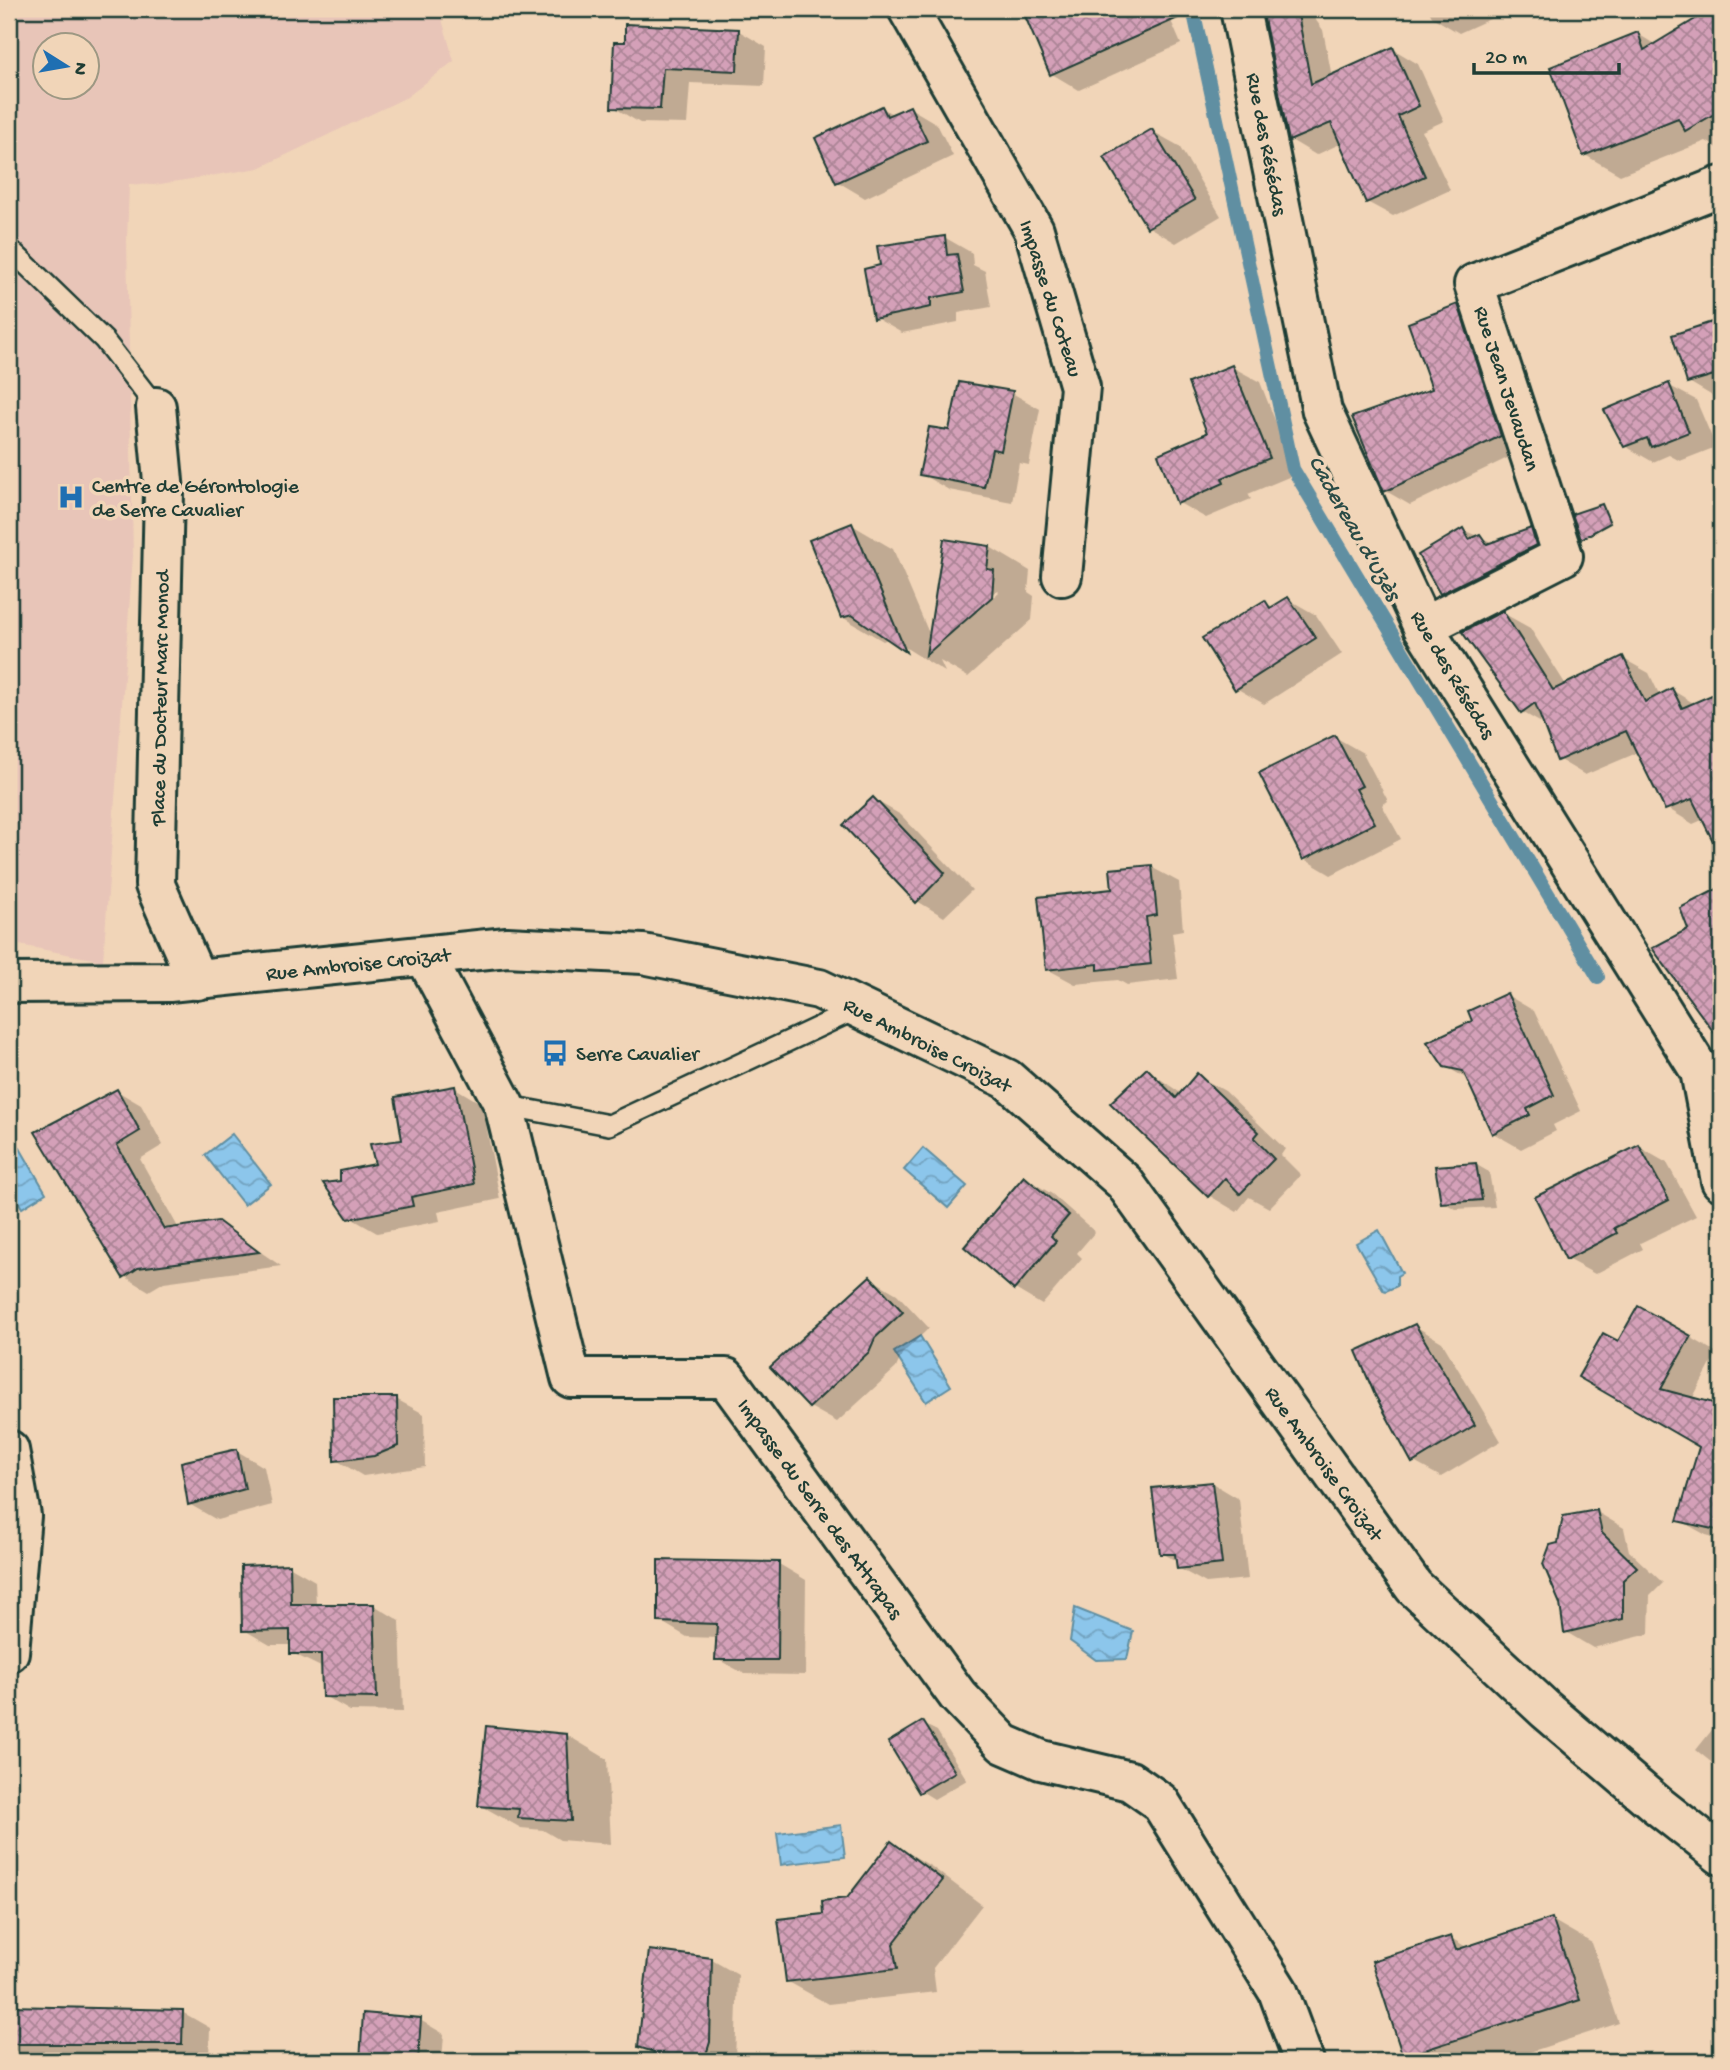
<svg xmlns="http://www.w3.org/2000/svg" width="1730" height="2070" font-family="'Gochi Hand',sans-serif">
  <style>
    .built { fill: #e8c5b8; fill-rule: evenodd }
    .water { fill: url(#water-waves); stroke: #608fa2; stroke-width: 2 }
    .shadow { fill: #0003; fill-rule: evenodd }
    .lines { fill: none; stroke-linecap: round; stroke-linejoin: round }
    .stream { stroke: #608fa2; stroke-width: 14 }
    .building { fill: url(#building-cross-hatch); stroke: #1f3d34; stroke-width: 2 }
    .service-casing { stroke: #1f3d34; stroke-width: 24 }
    .minor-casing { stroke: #1f3d34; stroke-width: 44 }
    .service { stroke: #f1d5b8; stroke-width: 19 }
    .minor { stroke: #f1d5b8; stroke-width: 38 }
    .labels { text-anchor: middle; stroke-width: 7; stroke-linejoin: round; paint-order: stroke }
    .street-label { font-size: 21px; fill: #1f3d34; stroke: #f1d5b8 }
    .poi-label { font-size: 21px; fill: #1f3d34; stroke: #f1d5b8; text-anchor: start }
    .water-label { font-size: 23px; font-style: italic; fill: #2a4b46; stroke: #f1d5b8 }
  </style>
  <defs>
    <pattern id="water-waves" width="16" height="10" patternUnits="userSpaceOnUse" patternTransform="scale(1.75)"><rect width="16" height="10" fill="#8cc6eb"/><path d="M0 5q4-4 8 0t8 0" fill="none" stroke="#72a2bf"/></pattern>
    <pattern id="building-cross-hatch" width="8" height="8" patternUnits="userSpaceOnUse" patternTransform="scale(1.75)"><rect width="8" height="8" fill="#d4a0b8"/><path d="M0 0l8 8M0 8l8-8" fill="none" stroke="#ab8496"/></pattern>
  </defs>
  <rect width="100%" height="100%" fill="#f1d5b8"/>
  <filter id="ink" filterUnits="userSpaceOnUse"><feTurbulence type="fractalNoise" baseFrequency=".0143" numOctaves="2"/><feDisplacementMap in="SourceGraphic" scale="14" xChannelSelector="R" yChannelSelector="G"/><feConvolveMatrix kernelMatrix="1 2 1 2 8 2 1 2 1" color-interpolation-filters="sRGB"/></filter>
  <g filter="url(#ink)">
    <path class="built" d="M9 9H439L454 61 407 97 259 168 154 185 129 184 127 240 133 556 103 961 9 943ZM46 46H88V88H46Z"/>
    <g class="water">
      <path d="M232 1134 271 1184 244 1205 205 1155Z"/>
      <path d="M17 1143 46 1193 22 1208 9 1186V1148Z"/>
      <path d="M923 1148 967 1186 948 1208 904 1170Z"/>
      <path d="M1379 1230 1402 1273 1397 1276V1286L1386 1291 1383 1290 1356 1243Z"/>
      <path d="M920 1336 951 1386 926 1402 894 1352Z"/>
      <path d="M1075 1608 1133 1631 1127 1659 1096 1660 1070 1641Z"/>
      <path d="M841 1825 845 1857 781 1865 777 1833Z"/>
    </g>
    <g class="shadow">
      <path d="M1046 9H1166L1181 44 1079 90 1052 74 1027 17Z"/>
      <path d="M1264 9H1304L1310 12 1323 30 1332 77 1393 49 1418 64 1444 121 1422 131 1450 190 1393 216 1367 202 1342 143 1316 155 1291 140Z"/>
      <path d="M1428 9H1512L1459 33 1432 17Z"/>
      <path d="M1715 9H1721V150L1706 141 1620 175 1585 155 1638 34 1656 45Z"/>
      <path d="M739 31 766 47 764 86 690 83 687 124 640 123 613 107 616 44Z"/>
      <path d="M882 108 894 115 910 108 937 124 953 156 865 198 838 182Z"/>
      <path d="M1152 131 1179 146 1221 216 1176 243 1149 227 1107 157Z"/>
      <path d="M944 237 972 253 973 265 985 271 991 307 958 313V322L902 333 874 317 882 267Z"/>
      <path d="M1458 306 1482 321 1524 450 1410 505 1386 491 1435 390Z"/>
      <path d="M1721 321V401L1689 382 1674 336Z"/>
      <path d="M1232 367 1260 382 1296 474 1248 494 1251 499 1206 518 1179 503 1209 434Z"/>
      <path d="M1668 385 1696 400 1716 447 1680 461 1669 455 1653 462 1625 446Z"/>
      <path d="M1012 393 1040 409 1029 465 1019 463 1012 502 949 490 921 474Z"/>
      <path d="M9 449 15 453 9 485Z"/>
      <path d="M852 525 893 549 931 638 990 547 1030 571 1028 592 1034 596 1032 620 968 677 940 661 945 672 890 638 883 641 842 617ZM997 590 999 592 977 612V607Z"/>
      <path d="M1463 530 1494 543 1531 530 1558 546 1469 608 1442 592Z"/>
      <path d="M1288 599 1316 615 1342 654 1264 704 1236 688 1265 602 1274 608Z"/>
      <path d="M1503 613 1530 628 1566 685 1622 658 1649 673 1660 696 1672 690 1695 704 1721 693V824L1709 817 1693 824 1667 808 1639 752 1585 775 1558 759 1545 725 1522 712Z"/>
      <path d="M1335 737 1363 753 1388 801 1382 805 1401 839 1331 875 1304 859Z"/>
      <path d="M873 799 901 815 972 890 944 917 917 901Z"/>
      <path d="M1151 867 1179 882 1183 930 1172 932 1178 979 1127 985 1118 980 1075 984 1047 969 1114 891Z"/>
      <path d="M1721 889V1026L1704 1016 1690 930 1682 909Z"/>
      <path d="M1507 995 1534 1011 1581 1111 1553 1125 1556 1131 1521 1149 1493 1133 1469 1080 1445 1066 1474 1022Z"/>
      <path d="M1147 1070 1182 1094 1198 1076 1225 1091 1285 1149 1281 1155 1301 1175 1269 1208 1249 1197 1237 1212 1210 1196 1113 1103Z"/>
      <path d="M455 1088 482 1104 500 1199 438 1212 440 1221 377 1233 349 1217 342 1182 377 1166Z"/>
      <path d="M117 1091 141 1105 163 1145 140 1159 179 1229 218 1223 281 1266 164 1282 149 1291 124 1276 38 1133Z"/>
      <path d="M1639 1147 1667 1163 1696 1216 1640 1243 1643 1249 1595 1274 1567 1259Z"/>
      <path d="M1475 1164 1489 1172 1495 1207 1456 1209 1442 1202Z"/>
      <path d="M1025 1178 1052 1194 1095 1232 1077 1253 1082 1258 1042 1305 1015 1289Z"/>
      <path d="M870 1278 897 1294 929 1328 902 1354 896 1368 837 1422 810 1407Z"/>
      <path d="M1415 1326 1442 1342 1501 1441 1441 1477 1414 1462Z"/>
      <path d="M1690 1337 1717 1353 1692 1399 1721 1407V1539L1706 1535 1679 1520 1701 1446 1619 1344Z"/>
      <path d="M396 1399 424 1414 425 1467 363 1476 336 1460Z"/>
      <path d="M237 1451 264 1467 272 1505 217 1520 189 1504Z"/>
      <path d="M1212 1483 1239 1499 1248 1579 1206 1583 1178 1568V1562L1162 1553Z"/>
      <path d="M1597 1512 1624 1528 1629 1551 1663 1583 1650 1596 1649 1634 1593 1648 1566 1632 1559 1545Z"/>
      <path d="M660 1562 779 1564 806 1580 805 1675 745 1674 717 1659 718 1638 687 1637 660 1621Z"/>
      <path d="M289 1566 315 1581 316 1606 374 1605 400 1621 403 1712 350 1711 324 1696 323 1668 292 1653V1645H270L244 1630Z"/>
      <path d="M1720 1720 1721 1721V1770L1696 1750Z"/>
      <path d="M923 1724 937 1731 967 1780 934 1799 921 1791Z"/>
      <path d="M567 1735 607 1759 611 1844 560 1840 543 1830 521 1828 480 1805Z"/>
      <path d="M892 1843 932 1867 982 1905 933 1968 936 1992 828 2004 787 1981 825 1916 848 1900Z"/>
      <path d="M1552 1920 1592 1943 1619 2023 1502 2061H1414L1405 2056 1451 1938 1468 1948Z"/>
      <path d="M712 1960 738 1975 735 2061H652L653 2054 640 2046Z"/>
      <path d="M9 2007 182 2012 210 2028 209 2058 30 2059 9 2047Z"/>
      <path d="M365 2015 420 2020 444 2034 442 2061H361Z"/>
    </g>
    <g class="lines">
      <path class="stream" d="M1193 9 1293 469 1598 977"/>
    </g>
    <g class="building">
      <path d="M1022 9H1198L1050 75Z"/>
      <path d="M1262 9H1297L1311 84 1393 47 1419 106 1398 116 1425 176 1366 203 1331 123 1289 141Z"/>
      <path d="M1712 9H1721V110L1685 131 1678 118 1583 156 1550 67 1638 32 1644 50Z"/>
      <path d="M625 24 739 29 737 71 663 68 660 109 611 108 614 42H625Z"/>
      <path d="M882 106 887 116 910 106 927 141 836 183 815 138Z"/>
      <path d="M1152 129 1195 200 1147 228 1104 157Z"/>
      <path d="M945 236 947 255 957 254 964 292 931 298V307L873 319 864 269 880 265 877 246Z"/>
      <path d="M1458 304 1501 436 1384 492 1352 417 1432 389 1408 323Z"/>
      <path d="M1721 319V373L1687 383 1672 335Z"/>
      <path d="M1232 365 1270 458 1222 478 1224 483 1177 504 1158 454 1207 433 1188 383Z"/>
      <path d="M959 382 1013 391 1001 451 992 449 984 487 919 475 929 427 949 430Z"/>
      <path d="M1669 383 1689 432 1651 447 1647 438 1624 447 1604 410Z"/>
      <path d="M1602 504 1610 523 1581 539 1572 514Z"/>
      <path d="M852 523 906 652 852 615 841 618 809 540Z"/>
      <path d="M1463 528 1469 539 1480 534 1487 544 1531 528 1536 545 1440 594 1418 555Z"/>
      <path d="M944 539 990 546 987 569 994 570 992 597 926 655Z"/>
      <path d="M1288 597 1316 638 1235 690 1202 638 1265 600 1270 608Z"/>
      <path d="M1503 611 1553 690 1623 656 1645 702 1672 688 1682 708 1721 691V857L1692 799 1665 810 1626 731 1557 761 1535 703 1521 713 1462 632Z"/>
      <path d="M1335 735 1362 786 1356 789 1375 823 1303 860 1259 773Z"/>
      <path d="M873 797 945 873 916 903 843 825Z"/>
      <path d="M1152 865 1157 915 1146 917 1151 964 1098 970V964L1046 970 1038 897 1112 889 1110 869Z"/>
      <path d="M1721 887V1042L1652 948 1688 929 1680 908Z"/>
      <path d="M1507 993 1554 1095 1527 1109 1530 1115 1492 1134 1463 1071 1444 1067 1427 1042 1472 1021 1468 1011Z"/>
      <path d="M1147 1068 1176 1098 1197 1073 1259 1132 1254 1138 1274 1159 1240 1194 1225 1178 1208 1197 1110 1103Z"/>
      <path d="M455 1086 474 1184 411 1197 413 1206 348 1219 323 1183 340 1181V1171L375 1164 370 1144 402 1140 395 1097Z"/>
      <path d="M117 1089 140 1131 117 1145 164 1229 218 1221 259 1252 138 1268 123 1278 35 1132Z"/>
      <path d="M1639 1145 1669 1200 1614 1228 1617 1233 1566 1260 1535 1197Z"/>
      <path d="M1476 1163 1482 1200 1441 1203 1435 1166Z"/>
      <path d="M1024 1176 1069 1215 1051 1236 1056 1241 1014 1290 964 1247Z"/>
      <path d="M870 1276 903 1312 875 1338 869 1352 809 1408 770 1367Z"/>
      <path d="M1638 1306 1691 1336 1661 1389 1721 1405V1531L1677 1521 1699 1447 1578 1377 1603 1333 1618 1341Z"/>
      <path d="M1415 1324 1475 1425 1412 1463 1374 1393 1356 1351Z"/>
      <path d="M333 1397H397L398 1446 374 1456 334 1461Z"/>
      <path d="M237 1449 245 1489 188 1505 181 1462Z"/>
      <path d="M1212 1482 1222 1564 1177 1569 1175 1554H1160L1152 1488Z"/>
      <path d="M1597 1510 1602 1533 1637 1567 1623 1580V1619L1564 1633 1560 1604 1543 1564 1550 1545 1558 1543 1563 1516Z"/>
      <path d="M658 1560 779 1562 778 1660H715L717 1624 658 1622Z"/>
      <path d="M290 1564 291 1604H374L377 1698 322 1697 321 1654H290V1630L242 1631 241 1566Z"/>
      <path d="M923 1721 955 1772 919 1793 888 1742Z"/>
      <path d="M486 1726 567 1734 571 1821 518 1818 519 1809 478 1806Z"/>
      <path d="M891 1841 943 1880 893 1944 897 1969 786 1982 778 1919 823 1914 822 1901 847 1898Z"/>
      <path d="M1552 1918 1580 2000 1403 2057 1372 1961 1451 1936 1456 1950Z"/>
      <path d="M649 1950 712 1958 710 2042 704 2061H651L654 2052 638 2047Z"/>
      <path d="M9 2006 183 2010 182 2044H9Z"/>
      <path d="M363 2013 421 2018 418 2061H360Z"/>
    </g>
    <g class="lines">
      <g class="service-casing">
        <g id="service">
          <path d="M9 248 104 340 156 407"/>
          <path d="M504 1105 609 1125 859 1008"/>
        </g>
      </g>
      <g class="minor-casing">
        <g id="minor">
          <path d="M908 9 1034 230 1080 387 1062 576"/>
          <path d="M1240 9 1322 411 1423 627 1700 1071 1721 1181"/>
          <path d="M156 407 164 492 155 885 197 980"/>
          <path d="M1423 627 1563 556 1474 284 1721 186"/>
          <path d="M425 956 504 1105 571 1378H726L958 1696 1004 1744 1041 1760 1130 1781 1160 1802 1278 1991 1304 2061"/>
          <path d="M9 983 169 982 507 947 643 954 819 989 1007 1079 1124 1182 1414 1587 1546 1710 1656 1804 1721 1855"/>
          <path d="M9 1450 21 1516 9 1652"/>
        </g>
      </g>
      <use href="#service" class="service"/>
      <use href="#minor" class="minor"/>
    </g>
  </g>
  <defs>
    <g id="hospital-bare" transform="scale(2.1)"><path d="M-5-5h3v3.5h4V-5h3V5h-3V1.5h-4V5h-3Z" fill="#1f6fb2" stroke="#f1d5b8" stroke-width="2.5" paint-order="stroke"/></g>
    <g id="bus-bare" transform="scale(2.1)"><path d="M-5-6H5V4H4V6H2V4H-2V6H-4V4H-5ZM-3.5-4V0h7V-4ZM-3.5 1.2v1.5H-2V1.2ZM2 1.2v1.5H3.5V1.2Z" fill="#1f6fb2" stroke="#f1d5b8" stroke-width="2.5" paint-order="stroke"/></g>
  </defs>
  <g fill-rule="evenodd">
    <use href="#hospital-bare" x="71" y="497"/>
    <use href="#bus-bare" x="555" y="1053"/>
  </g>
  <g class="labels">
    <g class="street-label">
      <text transform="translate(1268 144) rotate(79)" y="7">Rue des Résédas</text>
      <text transform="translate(1052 298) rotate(72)" y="7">Impasse du Coteau</text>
      <text transform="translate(1508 388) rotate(72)" y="7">Rue Jean Jevaudan</text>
      <text transform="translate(1454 674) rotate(59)" y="7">Rue des Résédas</text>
      <text transform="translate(159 698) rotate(-89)" y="7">Place du Docteur Marc Monod</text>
      <text transform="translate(358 963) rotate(-6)" y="7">Rue Ambroise Croizat</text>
      <text transform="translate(928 1044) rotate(27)" y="7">Rue Ambroise Croizat</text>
      <text transform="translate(1325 1463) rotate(54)" y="7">Rue Ambroise Croizat</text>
      <text transform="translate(821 1508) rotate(54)" y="7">Impasse du Serre des Attrapas</text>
    </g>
    <g class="poi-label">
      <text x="92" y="492">Centre de Gérontologie<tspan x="92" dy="24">de Serre Cavalier</tspan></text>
      <text x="576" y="1060">Serre Cavalier</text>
    </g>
    <g class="water-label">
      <text transform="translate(1356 527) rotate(60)" y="8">Cadereau d'Uzès</text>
    </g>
  </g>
  <rect width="1730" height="2070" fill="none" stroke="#f1d5b8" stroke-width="35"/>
  <rect x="18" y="18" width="1695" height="2035" fill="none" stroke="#1f3d34" stroke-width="2.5" filter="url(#ink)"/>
  <g transform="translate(66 66) rotate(101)"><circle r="33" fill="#f1d5b8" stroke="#9d9883" stroke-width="2"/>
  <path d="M0-5L12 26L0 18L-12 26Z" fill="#1f6fb2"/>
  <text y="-10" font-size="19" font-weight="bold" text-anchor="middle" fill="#1f3d34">N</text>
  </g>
  <path d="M1474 63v10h145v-10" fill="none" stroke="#1f3d34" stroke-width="3.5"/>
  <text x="1485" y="63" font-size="21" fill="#1f3d34" stroke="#f1d5b8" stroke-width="5" paint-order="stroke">20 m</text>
</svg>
